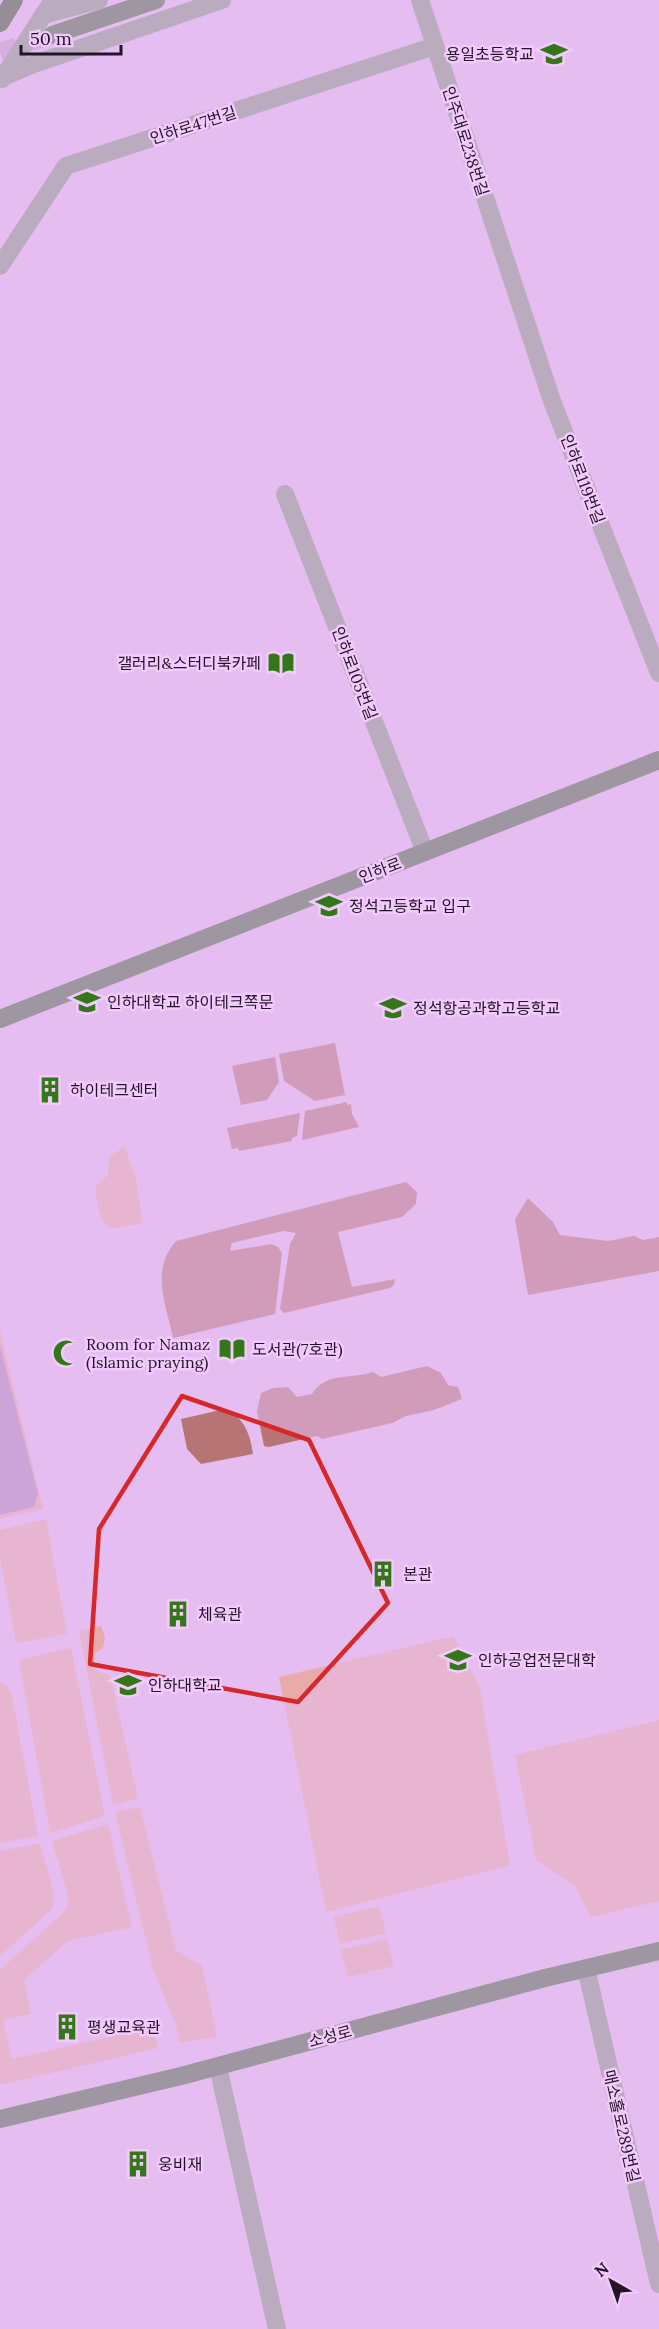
<svg xmlns="http://www.w3.org/2000/svg" width="659" height="2329" font-family="Lora,'Noto Sans KR',serif">
  <style>
    .green { fill: #ebaaaa }
    .forest { fill: #b77475 }
    .water { fill: #ad86b8 }
    .lines { fill: none; stroke-linecap: round; stroke-linejoin: round }
    .major-tunnel { stroke: #be9bc8; stroke-width: 18; stroke-dasharray: 18 9; stroke-linecap: butt }
    .minor { stroke: #859580; stroke-width: 18 }
    .major { stroke: #486640; stroke-width: 18 }
    .highway { stroke: #335528; stroke-width: 18 }
    .marked { fill: none; stroke: #d62828; stroke-width: 4.5; stroke-linejoin: round }
    .labels { text-anchor: middle; stroke-width: 5; stroke-linejoin: round; paint-order: stroke }
    .poi-label { font-size: 16px; fill: #231527; stroke: #f2cafd; text-anchor: start }
    .street-label { font-size: 16px; fill: #231527; stroke: #f2cafd }
  </style>
  <rect width="100%" height="100%" fill="#e5bdf0"/>
  <g class="green">
    <path d="M125 1146 136 1180 143 1223 112 1229C97 1220 98 1203 95 1187L108 1175 109 1158Z"/>
    <path d="M0 1330 43 1509 0 1519Z"/>
    <path d="M46 1519 67 1634 16 1643 0 1558V1530Z"/>
    <path d="M101 1626 105 1637 103 1648 95 1653 94 1661 96 1669 101 1673 110 1674 138 1798 113 1805 79 1631Z"/>
    <path d="M454 1636 480 1688 510 1865 326 1912 279 1677Z"/>
    <path d="M71 1648 105 1816 50 1833 19 1660Z"/>
    <path d="M0 1682 8 1687 12 1696 38 1836 0 1843Z"/>
    <path d="M659 1720V1901L591 1917 575 1886 536 1860 515 1755Z"/>
    <path d="M140 1807 176 1950 202 1966 217 2036 180 2043 175 2022 153 1970 115 1812Z"/>
    <path d="M108 1824 132 1927 68 1941 24 1980 31 2014 3 2020 12 2059 153 2027 158 2048 0 2085V1970L66 1910 69 1899 52 1841Z"/>
    <path d="M40 1843 55 1897 51 1910 0 1956V1851Z"/>
    <path d="M379 1906 386 1933 340 1944 334 1917Z"/>
    <path d="M387 1939 394 1966 348 1977 341 1950Z"/>
  </g>
  <g class="forest">
    <path d="M335 1043 345 1095 315 1101 284 1081 279 1054Z"/>
    <path d="M275 1057 279 1082 267 1100 241 1105 232 1066Z"/>
    <path d="M347 1102V1105L351 1104 352 1114 359 1127 302 1140 305 1111Z"/>
    <path d="M300 1113 297 1136 292 1138V1141L239 1151 238 1148 232 1149 227 1128Z"/>
    <path d="M406 1182 417 1192 416 1204 402 1217 338 1232 352 1287 395 1279 394 1285 390 1288 284 1313 280 1309 290 1244 296 1233 283 1231 232 1243 230 1251 271 1244 278 1247 282 1253 275 1314 173 1338C166 1303 150 1271 176 1241Z"/>
    <path d="M528 1198 553 1222 560 1235 608 1241 634 1236 643 1240 659 1237V1271L528 1295 515 1219Z"/>
    <path d="M427 1366 441 1373 448 1385 458 1387 462 1399 434 1410 406 1416 392 1423 322 1439 317 1436 269 1447 264 1446 257 1411 261 1393 273 1388 288 1387 297 1397 312 1394C327 1371 350 1380 373 1372L381 1377Z"/>
    <path d="M225 1409C244 1417 250 1434 253 1454L201 1464 187 1449 181 1419Z"/>
  </g>
  <path class="water" d="M0 1345 38 1494 34 1507 0 1515Z"/>
  <g class="lines">
    <path class="major-tunnel" d="M0 52 52 35"/>
    <g class="minor">
      <path d="M420 0 552 401 659 673"/>
      <path d="M43 15 99 0"/>
      <path d="M3 77 34 64 222 0"/>
      <path d="M2 79 53 0"/>
      <path d="M0 266 66 166 435 46"/>
      <path d="M285 494 425 852"/>
      <path d="M586 1968 659 2284"/>
      <path d="M218 2067 277 2329"/>
    </g>
    <g class="major">
      <path d="M52 35 156 0"/>
      <path d="M0 1019 659 760"/>
      <path d="M0 2119 181 2076 545 1978 659 1951"/>
    </g>
    <path class="highway" d="M0 23 14 0"/>
  </g>
  <path d="M0 0H659V2329H0ZM182 1396 309 1440 388 1603 298 1702 90 1664 99 1529Z" fill="#e5bdf0" fill-opacity=".55" fill-rule="evenodd"/>
  <path class="marked" d="M182 1396 309 1440 388 1603 298 1702 90 1664 99 1529Z"/>
  <defs>
    <g id="school-bare" transform="scale(2.07)"><path d="M0-5L7-2L0 1L-7-2ZM-4 1L0 2.5L4 1V4Q0 6-4 4Z" fill="#337719" stroke="#f2cafd" stroke-width="2.5" paint-order="stroke"/></g>
    <g id="library-bare" transform="scale(2.07)"><path d="M-6-4Q-3-5.5-.7-3.5V5Q-3 3-6 4ZM6-4Q3-5.5 .7-3.5V5Q3 3 6 4Z" fill="#337719" stroke="#f2cafd" stroke-width="2.5" paint-order="stroke"/></g>
    <g id="university-bare" transform="scale(2.07)"><path d="M0-5L7-2L0 1L-7-2ZM-4 1L0 2.5L4 1V4Q0 6-4 4Z" fill="#337719" stroke="#f2cafd" stroke-width="2.5" paint-order="stroke"/></g>
    <g id="building-bare" transform="scale(2.07)"><path d="M-4-6H4V6H1V3H-1V6H-4ZM-2.5-4.3h1.7v1.8h-1.7ZM.8-4.3h1.7v1.8H.8ZM-2.5-1h1.7V.8h-1.7ZM.8-1h1.7V.8H.8Z" fill="#337719" stroke="#f2cafd" stroke-width="2.5" paint-order="stroke"/></g>
    <g id="mosque-bare" transform="scale(2.07)"><path d="M3.5-4.9A6 6 0 1 0 3.5 4.9A5 5 0 1 1 3.5-4.9Z" fill="#337719" stroke="#f2cafd" stroke-width="2.5" paint-order="stroke"/></g>
  </defs>
  <g fill-rule="evenodd">
    <use href="#school-bare" x="554" y="54"/>
    <use href="#library-bare" x="281" y="663"/>
    <use href="#university-bare" x="329" y="906"/>
    <use href="#university-bare" x="87" y="1002"/>
    <use href="#school-bare" x="393" y="1008"/>
    <use href="#building-bare" x="50" y="1090"/>
    <use href="#library-bare" x="232" y="1349"/>
    <use href="#mosque-bare" x="66" y="1353"/>
    <use href="#building-bare" x="383" y="1574"/>
    <use href="#building-bare" x="178" y="1614"/>
    <use href="#university-bare" x="458" y="1660"/>
    <use href="#university-bare" x="128" y="1685"/>
    <use href="#building-bare" x="67" y="2027"/>
    <use href="#building-bare" x="138" y="2164"/>
  </g>
  <g class="labels">
    <g class="poi-label">
      <text x="534" y="60" text-anchor="end">용일초등학교</text>
      <text x="261" y="669" text-anchor="end">갤러리&amp;스터디북카페</text>
      <text x="349" y="912">정석고등학교 입구</text>
      <text x="107" y="1008">인하대학교 하이테크쪽문</text>
      <text x="413" y="1014">정석항공과학고등학교</text>
      <text x="70" y="1096">하이테크센터</text>
      <text x="86" y="1350">Room for Namaz<tspan x="86" dy="18">(Islamic praying)</tspan></text>
      <text x="252" y="1355">도서관(7호관)</text>
      <text x="403" y="1580">본관</text>
      <text x="198" y="1620">체육관</text>
      <text x="478" y="1666">인하공업전문대학</text>
      <text x="148" y="1691">인하대학교</text>
      <text x="87" y="2033">평생교육관</text>
      <text x="158" y="2170">웅비재</text>
    </g>
    <g class="street-label">
      <text transform="translate(193 125) rotate(-18)" y="6">인하로47번길</text>
      <text transform="translate(466 141) rotate(72)" y="6">인주대로238번길</text>
      <text transform="translate(583 479) rotate(69)" y="6">인하로119번길</text>
      <text transform="translate(355 673) rotate(69)" y="6">인하로105번길</text>
      <text transform="translate(380 870) rotate(-21)" y="6">인하로</text>
      <text transform="translate(330 2036) rotate(-15)" y="6">소성로</text>
      <text transform="translate(622 2126) rotate(77)" y="6">매소홀로289번길</text>
    </g>
  </g>
  <g transform="translate(611 2281) rotate(320)" stroke="#f2cafd" stroke-width="4.5" paint-order="stroke">
  <path d="M0-4.5L10 22L0 15L-10 22Z" fill="#231527"/>
  <text y="-9" font-size="16" font-weight="bold" text-anchor="middle" fill="#231527">N</text>
  </g>
  <path d="M21 45v9h100v-9" fill="none" stroke="#231527" stroke-width="3"/>
  <text x="30" y="45" font-size="18" fill="#231527" stroke="#f2cafd" stroke-width="4.5" paint-order="stroke">50 m</text>
</svg>
